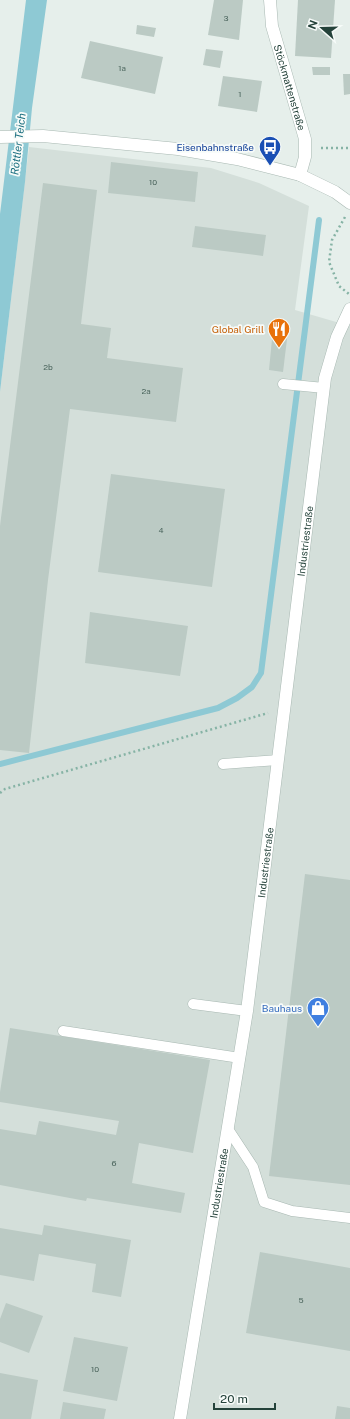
<svg xmlns="http://www.w3.org/2000/svg" width="350" height="1419" font-family="'Public Sans',sans-serif">
  <style>
    .built { fill: #d4dfda }
    .water { fill: #8ec9d4 }
    .lines { fill: none; stroke-linecap: round; stroke-linejoin: round }
    .stream { stroke: #8ec9d4; stroke-width: 6 }
    .building { fill: #bbcac4 }
    .service-casing { stroke: #a8b8b2; stroke-width: 11 }
    .minor-casing { stroke: #a8b8b2; stroke-width: 13 }
    .tertiary-casing { stroke: #a8b8b2; stroke-width: 13 }
    .path { stroke: #86b3a5; stroke-width: 2.5; stroke-dasharray: 2 3; stroke-linecap: butt }
    .service { stroke: #fff; stroke-width: 10 }
    .minor { stroke: #fff; stroke-width: 12 }
    .tertiary { stroke: #fff; stroke-width: 12 }
    .labels { text-anchor: middle; stroke-width: 3.5; stroke-linejoin: round; paint-order: stroke }
    .number-label { font-size: 8px; fill: #4a645c }
    .street-label { font-size: 10px; fill: #24423a; stroke: #f7fbf9 }
    .transit-label { font-size: 10px; fill: #164399; stroke: #f7fbf9; text-anchor: end }
    .food-label { font-size: 10px; fill: #c56008; stroke: #f7fbf9; text-anchor: end }
    .shop-label { font-size: 10px; fill: #366cbe; stroke: #f7fbf9; text-anchor: end }
    .water-label { font-size: 11px; font-style: italic; fill: #1c6f80; stroke: #f7fbf9 }
  </style>
  <rect width="100%" height="100%" fill="#e6efeb"/>
  <path class="built" d="M29 147 211 168 259 183 309 206 295 310 350 326V1419H0V392Z"/>
  <path class="water" d="M26 0H47L32 108 25 182 0 392V214Z"/>
  <g class="lines">
    <path class="stream" d="M0 764 218 708 237 698 252 687 261 673 319 220"/>
  </g>
  <g class="building">
    <path d="M214 0H243L239 40 208 35Z"/>
    <path d="M298 0H335L331 58 295 56Z"/>
    <path d="M137 25 156 28 154 37 136 34Z"/>
    <path d="M90 41 163 57 155 94 81 78Z"/>
    <path d="M206 49 223 51 220 68 203 65Z"/>
    <path d="M312 67H330V75H313Z"/>
    <path d="M343 74H350V94L344 95Z"/>
    <path d="M223 76 262 81 257 112 218 106Z"/>
    <path d="M111 162 198 172 195 202 108 193Z"/>
    <path d="M43 183 97 190 81 324 111 328 107 358 183 368 176 422 70 409 48 580 29 753 0 750V526Z"/>
    <path d="M195 226 266 235 263 256 192 247Z"/>
    <path d="M273 329 288 331 283 372 269 370Z"/>
    <path d="M111 474 225 489 212 587 98 572Z"/>
    <path d="M90 612 188 626 180 676 85 663Z"/>
    <path d="M305 874 350 880V1185L269 1176Z"/>
    <path d="M10 1028 210 1060 193 1153 139 1143 132 1183 185 1193 181 1213 87 1198 86 1201 0 1185V1129L36 1135 39 1121 116 1135 119 1121 0 1102V1092Z"/>
    <path d="M44 1225 131 1240 121 1297 92 1292 96 1264 39 1254 34 1281 0 1275V1228L42 1235Z"/>
    <path d="M260 1252 350 1268V1351L246 1333Z"/>
    <path d="M6 1303 43 1316 29 1353 0 1342V1319Z"/>
    <path d="M74 1337 128 1347 117 1401 63 1391Z"/>
    <path d="M0 1373 38 1380 31 1419H0Z"/>
    <path d="M63 1402 106 1409 104 1419H60Z"/>
    <path d="M337 1406 350 1408V1419H335Z"/>
  </g>
  <g class="lines">
    <g class="service-casing">
      <g id="service">
        <path d="M283 384 324 388"/>
        <path d="M223 764 278 760"/>
        <path d="M193 1004 247 1011"/>
        <path d="M63 1031 240 1058"/>
        <path d="M228 1129 253 1167 264 1202 292 1211 350 1218"/>
      </g>
    </g>
    <g class="minor-casing">
      <g id="minor">
        <path id="s1" d="M270 0 272 26 305 139V157L300 175"/>
        <path id="s2" d="M180 1419 247 1011 325 378 337 337 350 309"/>
      </g>
    </g>
    <g class="tertiary-casing">
      <path id="tertiary" d="M0 137 43 136 178 149 237 159 300 175 335 192 350 203"/>
    </g>
    <g class="path">
      <path d="M321 148H350"/>
      <path d="M345 217 332 240 329 262 339 286 349 294"/>
      <path d="M0 793 5 789 268 713"/>
    </g>
    <use href="#service" class="service"/>
    <use href="#minor" class="minor"/>
    <use href="#tertiary" class="tertiary"/>
  </g>
  <defs>
    <g id="bus-pin" transform="scale(1.15)"><path d="M0 17L-7.5 6A9.5 9.5 0 1 1 7.5 6Z" fill="#1a4fb4" stroke="#f7fbf9"/><path d="M-5-6H5V4H4V6H2V4H-2V6H-4V4H-5ZM-3.5-4V0h7V-4ZM-3.5 1.2v1.5H-2V1.2ZM2 1.2v1.5H3.5V1.2Z" fill="#fff"/></g>
    <g id="restaurant-pin" transform="scale(1.15)"><path d="M0 17L-7.5 6A9.5 9.5 0 1 1 7.5 6Z" fill="#e8710a" stroke="#f7fbf9"/><path d="M-5-6h1v4h1v-4h1v4h1v-4h1v5L-1.5 .5V6h-2V.5L-5-1ZM5-6V6H3V1.5H1.5Q1.5-4 5-6Z" fill="#fff"/></g>
    <g id="shop-pin" transform="scale(1.15)"><path d="M0 17L-7.5 6A9.5 9.5 0 1 1 7.5 6Z" fill="#3f7fe0" stroke="#f7fbf9"/><path d="M-5-2.5h2.3a2.7 3.5 0 0 1 5.4 0H5L5.5 6h-11ZM-1.5-2.5h3a1.5 2.3 0 0 0-3 0Z" fill="#fff"/></g>
  </defs>
  <g fill-rule="evenodd">
    <use href="#bus-pin" x="270" y="147"/>
    <use href="#restaurant-pin" x="279" y="329"/>
    <use href="#shop-pin" x="318" y="1008"/>
  </g>
  <g class="labels">
    <g class="number-label">
      <text x="226" y="21">3</text>
      <text x="122" y="71">1a</text>
      <text x="240" y="97">1</text>
      <text x="153" y="185">10</text>
      <text x="48" y="370">2b</text>
      <text x="146" y="394">2a</text>
      <text x="161" y="533">4</text>
      <text x="114" y="1166">6</text>
      <text x="301" y="1303">5</text>
      <text x="95" y="1372">10</text>
    </g>
    <g class="street-label">
      <text dy="4" stroke="none"><textPath href="#s1" startOffset="90">Stöckmattenstraße</textPath></text>
      <text dy="4" stroke="none"><textPath href="#s2" startOffset="887">Industriestraße</textPath></text>
      <text dy="4" stroke="none"><textPath href="#s2" startOffset="563">Industriestraße</textPath></text>
      <text dy="4" stroke="none"><textPath href="#s2" startOffset="239">Industriestraße</textPath></text>
    </g>
    <g class="transit-label">
      <text x="254" y="151">Eisenbahnstraße</text>
    </g>
    <g class="food-label">
      <text x="264" y="333">Global Grill</text>
    </g>
    <g class="shop-label">
      <text x="302" y="1012">Bauhaus</text>
    </g>
    <g class="water-label">
      <text transform="translate(18 144) rotate(-83)" y="4">Röttler Teich</text>
    </g>
  </g>
  <g transform="translate(322 28) rotate(290)" stroke="#f7fbf9" stroke-width="3" paint-order="stroke">
  <path d="M0-3L7 15L0 10L-7 15Z" fill="#24423a"/>
  <text y="-6" font-size="11" font-weight="bold" text-anchor="middle" fill="#24423a">N</text>
  </g>
  <path d="M214 1403v6h61v-6" fill="none" stroke="#24423a" stroke-width="2"/>
  <text x="220" y="1403" font-size="12" fill="#24423a" stroke="#f7fbf9" stroke-width="3" paint-order="stroke">20 m</text>
</svg>
